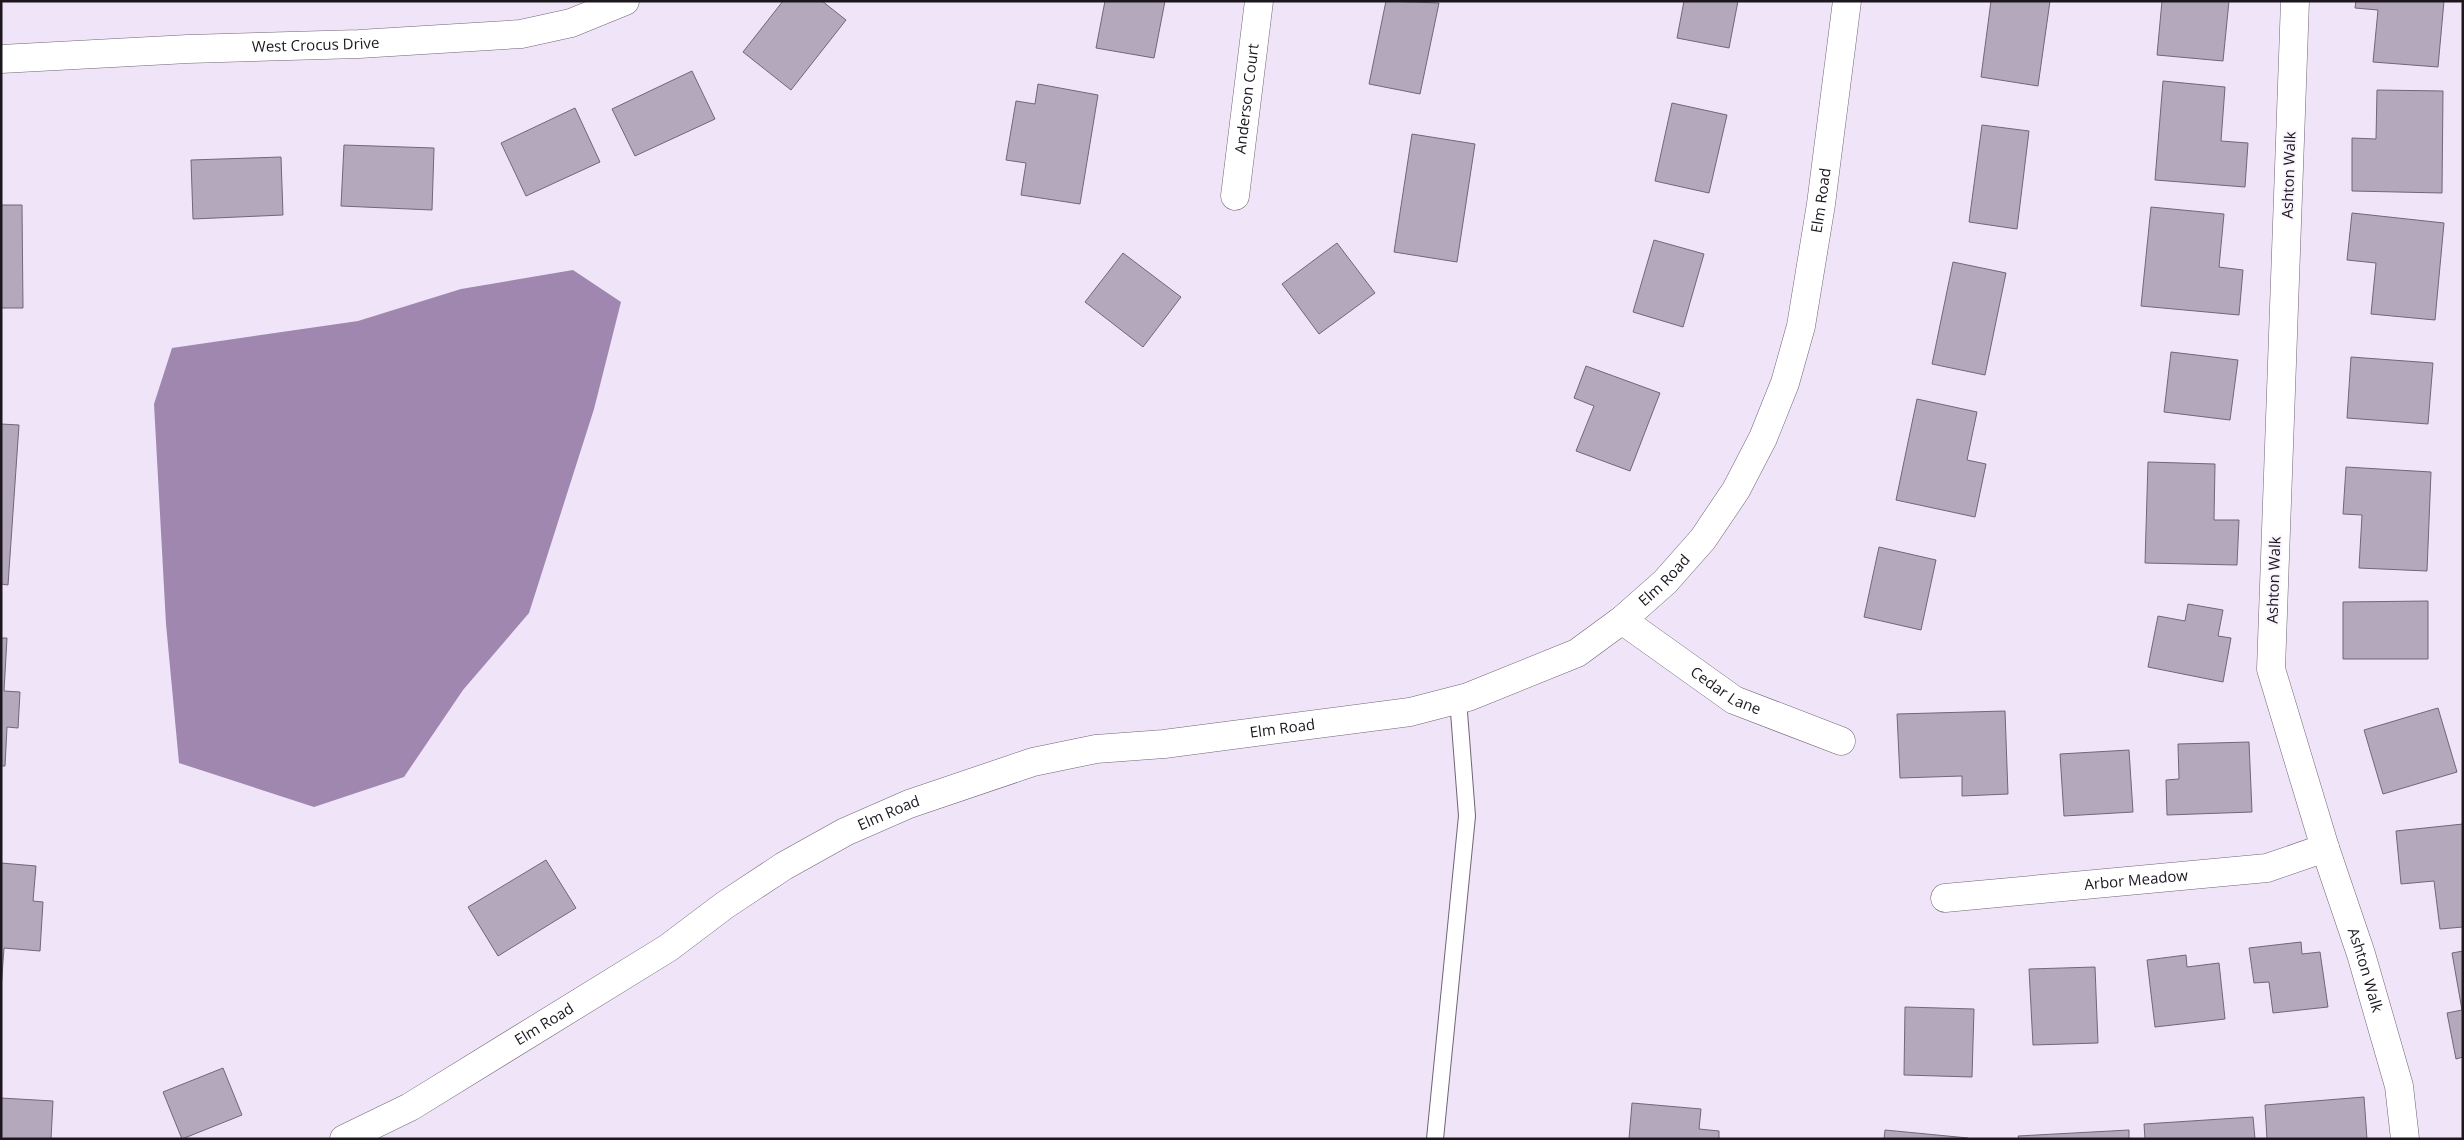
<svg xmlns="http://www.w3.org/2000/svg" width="2464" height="1140" font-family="'Open Sans',sans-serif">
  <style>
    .water { fill: #9f87b0 }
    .building { fill: #b3a8bc; stroke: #716779 }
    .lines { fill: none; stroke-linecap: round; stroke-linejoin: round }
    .service-casing { stroke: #706577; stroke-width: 18 }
    .minor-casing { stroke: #706577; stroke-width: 29 }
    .tertiary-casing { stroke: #706577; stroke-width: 29 }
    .service { stroke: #fff; stroke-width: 16 }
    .minor { stroke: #fff; stroke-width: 28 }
    .tertiary { stroke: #fff; stroke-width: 28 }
    .labels { text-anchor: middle; stroke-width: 4; stroke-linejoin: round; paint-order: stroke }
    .street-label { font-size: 15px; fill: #1c171f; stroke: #f9f4fd }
  </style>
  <rect width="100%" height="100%" fill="#f0e4f9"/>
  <path class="water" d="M573 270 621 302 594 409 529 613 463 690 404 777 314 807 179 763 166 624 154 404 172 348 358 321 461 289Z"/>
  <g class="building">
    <path d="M783 1H822L846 20 791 90 743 52Z"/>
    <path d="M1105 1H1165L1154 58 1096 48Z"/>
    <path d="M1386 1 1439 3 1420 94 1369 84Z"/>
    <path d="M1684 1H1738L1729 48 1677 38Z"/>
    <path d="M1991 1H2050L2038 86 1981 77Z"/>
    <path d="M2162 1H2229L2223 61 2157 55Z"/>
    <path d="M2356 1H2444L2438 67 2373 62 2378 10 2355 8Z"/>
    <path d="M692 71 715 119 635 156 612 109Z"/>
    <path d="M2163 81 2225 87 2221 141 2248 143 2245 187 2155 180Z"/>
    <path d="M1038 84 1098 95 1080 204 1021 195 1026 163 1006 160 1016 101 1035 104Z"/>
    <path d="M2377 90 2443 91 2442 193 2352 191V138L2376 139Z"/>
    <path d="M1672 103 1727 115 1709 193 1655 181Z"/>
    <path d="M575 108 600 162 526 196 501 143Z"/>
    <path d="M1982 125 2029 131 2017 229 1969 222Z"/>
    <path d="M1412 134 1475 144 1457 262 1394 252Z"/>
    <path d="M344 145 434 148 432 210 341 206Z"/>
    <path d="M281 157 283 215 193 219 191 160Z"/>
    <path d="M1 205H22L23 308H1Z"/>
    <path d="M2151 207 2224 214 2219 267 2243 270 2239 315 2141 306Z"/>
    <path d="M2352 213 2444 223 2435 320 2371 314 2376 263 2347 260Z"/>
    <path d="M1654 240 1704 254 1683 327 1633 312Z"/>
    <path d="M1337 243 1375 293 1319 334 1282 284Z"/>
    <path d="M1123 253 1181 297 1143 347 1085 302Z"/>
    <path d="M1953 262 2006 273 1985 375 1932 364Z"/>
    <path d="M2171 352 2238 360 2230 420 2164 412Z"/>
    <path d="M2351 357 2433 363 2428 424 2347 418Z"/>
    <path d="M1586 366 1660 393 1630 471 1576 451 1594 406 1574 398Z"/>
    <path d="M1917 399 1977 412 1967 460 1986 464 1975 517 1896 500Z"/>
    <path d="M1 424 19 425 8 585 1 584Z"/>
    <path d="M2148 462 2215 464 2214 520H2239L2237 565 2145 563Z"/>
    <path d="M2346 467 2431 472 2427 571 2359 568 2362 515 2343 514Z"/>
    <path d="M1879 547 1936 560 1921 630 1864 617Z"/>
    <path d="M2428 601V659H2343V602Z"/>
    <path d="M2188 604 2223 610 2218 636 2231 638 2223 682 2148 667 2158 616 2185 621Z"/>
    <path d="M1 638H7L4 691 20 692 18 728 7 727 5 766H1Z"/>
    <path d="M2438 708 2457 772 2383 794 2364 730Z"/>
    <path d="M2005 711 2008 794 1962 796V776L1900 778 1897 714Z"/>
    <path d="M2249 742 2252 812 2167 815 2166 780 2179 779 2178 744Z"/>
    <path d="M2129 750 2133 812 2064 816 2060 754Z"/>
    <path d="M2463 824V927L2440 929 2434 881 2401 884 2396 831Z"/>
    <path d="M546 860 576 908 498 956 468 907Z"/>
    <path d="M1 863 36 866 33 901 43 902 40 951 4 948 1 990Z"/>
    <path d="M2301 942 2302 954 2320 952 2328 1007 2273 1013 2269 982 2254 983 2249 948Z"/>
    <path d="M2463 951V1057L2456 1059 2447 1013 2462 1010 2452 953Z"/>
    <path d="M2186 955 2187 967 2219 963 2225 1019 2155 1027 2147 960Z"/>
    <path d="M2095 967 2098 1043 2033 1045 2029 969Z"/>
    <path d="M1905 1007 1974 1009 1972 1077 1904 1075Z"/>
    <path d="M223 1068 242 1115 182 1139 163 1092Z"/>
    <path d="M2364 1097 2367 1139H2267L2265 1105Z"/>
    <path d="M1 1098 53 1101 51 1139H1Z"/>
    <path d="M1632 1103 1701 1109 1699 1129 1719 1131V1139H1629Z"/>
    <path d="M2253 1117 2255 1139H2145L2144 1124Z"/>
    <path d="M1885 1130 1968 1138V1139H1884Z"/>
    <path d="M2129 1130V1139H2019L2018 1136Z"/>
  </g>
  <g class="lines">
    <g class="service-casing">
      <path id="service" d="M1435 1139 1467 816 1458 699"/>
    </g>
    <g class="minor-casing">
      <g id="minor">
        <path id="s1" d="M2295 1 2271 669 2325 848 2361 954 2399 1086 2405 1139"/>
        <path id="s2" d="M1 59 188 49 359 44 521 34 571 23 625 1"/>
        <path id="s3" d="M1235 196 1259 1"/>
        <path id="s4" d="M1622 620 1734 700 1841 741"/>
        <path id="s5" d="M1945 898 2267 868 2325 848"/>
      </g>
    </g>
    <g class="tertiary-casing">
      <g id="tertiary">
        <path id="s6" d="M344 1139 410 1107 668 948 725 905 784 866 845 832 909 804 1033 762 1096 749 1164 744 1410 712 1468 697 1577 653 1622 620 1665 582 1703 539 1736 490 1763 438 1785 383 1801 326 1821 204 1847 1"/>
      </g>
    </g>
    <use href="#service" class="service"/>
    <use href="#minor" class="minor"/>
    <use href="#tertiary" class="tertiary"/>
  </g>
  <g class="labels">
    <g class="street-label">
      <text dy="5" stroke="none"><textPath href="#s2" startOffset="315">West Crocus Drive</textPath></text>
      <text dy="5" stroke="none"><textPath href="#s3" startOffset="98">Anderson Court</textPath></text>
      <text transform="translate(2289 175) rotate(-88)" y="5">Ashton Walk</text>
      <text dy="5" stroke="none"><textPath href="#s6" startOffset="1881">Elm Road</textPath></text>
      <text dy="5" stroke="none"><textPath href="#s6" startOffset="1461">Elm Road</textPath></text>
      <text transform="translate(2274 580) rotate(-88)" y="5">Ashton Walk</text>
      <text dy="5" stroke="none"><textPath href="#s4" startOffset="126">Cedar Lane</textPath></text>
      <text dy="5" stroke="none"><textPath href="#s6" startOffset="1041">Elm Road</textPath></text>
      <text dy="5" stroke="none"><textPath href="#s6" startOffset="636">Elm Road</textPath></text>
      <text dy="5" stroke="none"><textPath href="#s5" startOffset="192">Arbor Meadow</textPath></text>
      <text dy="5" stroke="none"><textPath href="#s1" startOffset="984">Ashton Walk</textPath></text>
      <text dy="5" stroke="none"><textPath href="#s6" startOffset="231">Elm Road</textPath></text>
    </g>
  </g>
  <rect width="2464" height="1140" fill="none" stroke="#1c171f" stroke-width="5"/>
</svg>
